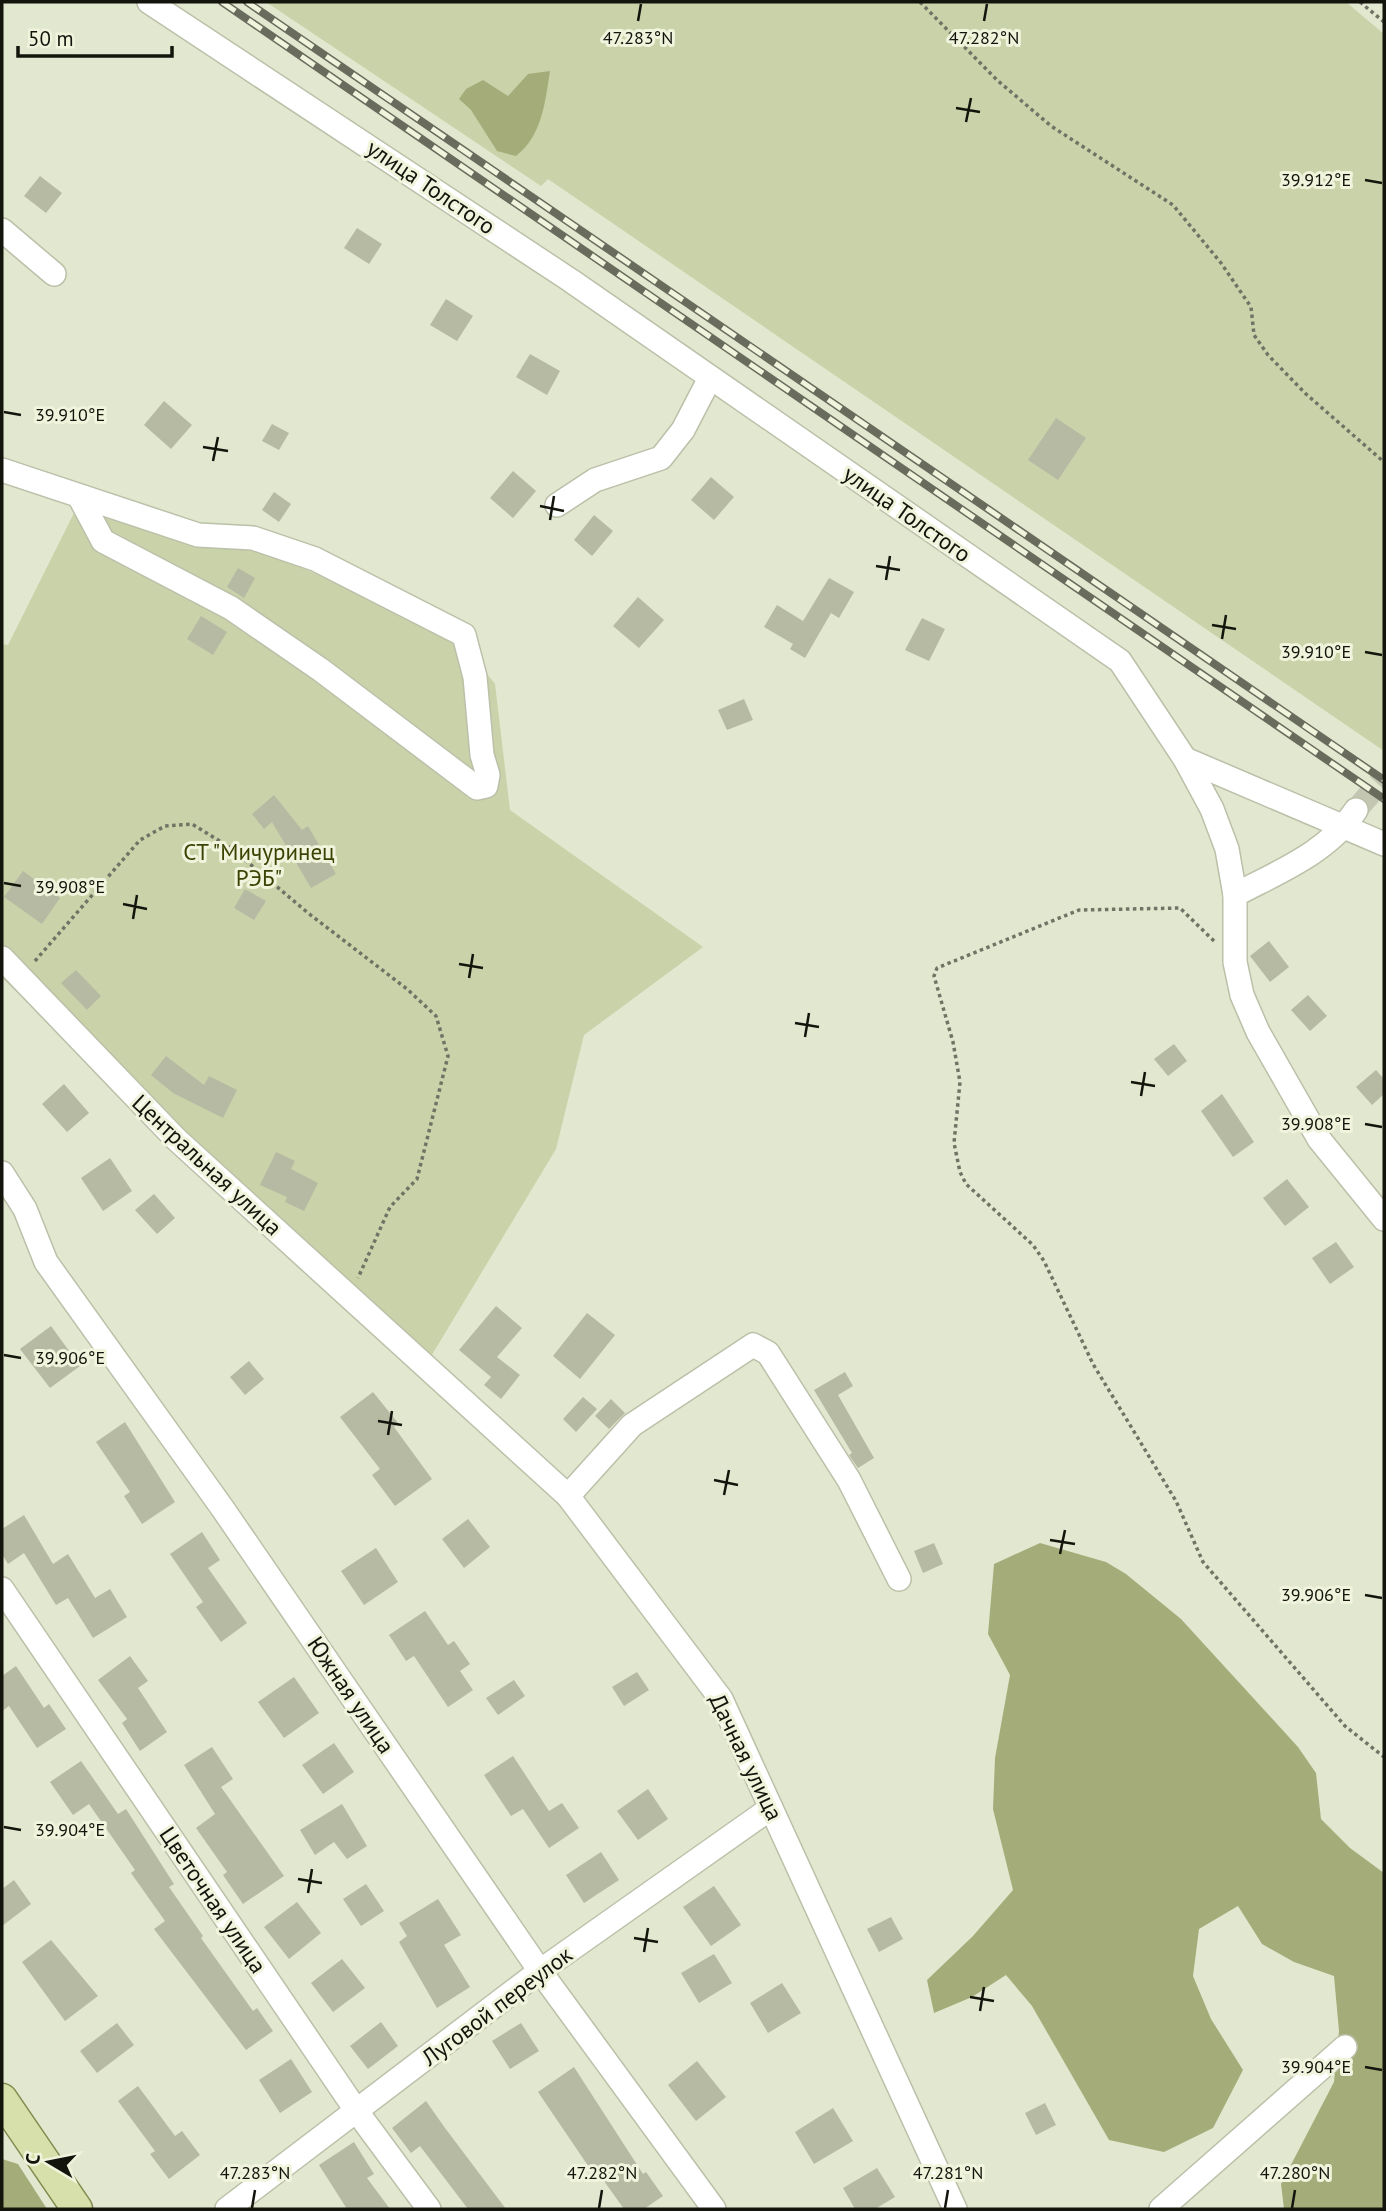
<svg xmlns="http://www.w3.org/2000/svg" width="1386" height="2211" font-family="'PT Sans',sans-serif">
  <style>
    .green { fill: #cad2aa }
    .forest { fill: #a4ad7a }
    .building { fill: #b6baa3 }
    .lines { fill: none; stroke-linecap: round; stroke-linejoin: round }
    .minor-tunnel { stroke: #c3c7b2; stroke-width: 23; stroke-dasharray: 23 11; stroke-linecap: butt }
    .minor-casing { stroke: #bbc0a9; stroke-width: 26 }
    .major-casing { stroke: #828b4e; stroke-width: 33 }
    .path { stroke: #717465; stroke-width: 3.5; stroke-dasharray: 3.5 3.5; stroke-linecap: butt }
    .minor { stroke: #fff; stroke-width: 23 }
    .major { stroke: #d7e0aa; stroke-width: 30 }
    .rail-casing { stroke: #696b5d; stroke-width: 8 }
    .rail { stroke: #f0f4dc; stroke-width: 5; stroke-dasharray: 16; stroke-linecap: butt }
    .ticks { fill: none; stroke: #13140c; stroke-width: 2.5 }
    .labels { text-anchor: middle; stroke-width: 6; stroke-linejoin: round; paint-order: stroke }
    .street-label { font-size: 23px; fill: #13140c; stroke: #f0f4dc }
    .park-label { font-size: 23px; fill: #3b4203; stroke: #f0f4dc }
    .ticks-label { font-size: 18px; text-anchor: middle; fill: #13140c; stroke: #f0f4dc; stroke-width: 6; stroke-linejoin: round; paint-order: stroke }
  </style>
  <rect width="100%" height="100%" fill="#e2e7cf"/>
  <g class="green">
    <path d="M266 2H1346L1384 34V751L548 179 541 186Z"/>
    <path d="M79 503 258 548 460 639 495 684 510 810 703 947 584 1035 556 1149 421 1373 2 978V644L8 645Z"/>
  </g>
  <g class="forest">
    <path d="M550 71C545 103 542 136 516 156L497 151 471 110 459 99 466 89 483 80 508 96 528 74Z"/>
    <path d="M1040 1543 1106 1562 1126 1574 1181 1619 1298 1747 1316 1773 1321 1819 1350 1848 1384 1873V2209H1284L1281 2184 1334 2082 1339 2031 1334 1976 1294 1962 1262 1944 1238 1906 1199 1929 1193 1976 1211 2019 1243 2070 1213 2128 1164 2152 1109 2140 1032 2006 1006 1975 972 1997 934 2013 927 1980 973 1936 1013 1890 993 1809 995 1758 1010 1675 988 1634 994 1564Z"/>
    <path d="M2 2159 18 2164 47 2209H2Z"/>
  </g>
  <g class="building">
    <path d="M40 176 62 193 46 213 24 196Z"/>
    <path d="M357 228 382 244 369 264 344 248Z"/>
    <path d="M446 299 473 316 457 341 430 325Z"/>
    <path d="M530 354 560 371 547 395 516 377Z"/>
    <path d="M164 401 192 425 171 449 144 425Z"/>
    <path d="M1056 418 1086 438 1058 480 1028 460Z"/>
    <path d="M272 424 289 433 279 450 262 441Z"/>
    <path d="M513 471 536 491 513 518 490 498Z"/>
    <path d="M711 477 734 497 714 520 691 500Z"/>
    <path d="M274 492 291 504 279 522 262 510Z"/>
    <path d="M594 515 613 531 592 556 574 540Z"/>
    <path d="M238 568 255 578 244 598 227 587Z"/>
    <path d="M829 578 854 592 839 618 831 613 805 658 790 649 793 644 764 627 777 605 803 621Z"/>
    <path d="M638 597 664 620 639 648 613 626Z"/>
    <path d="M201 616 227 632 213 655 187 639Z"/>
    <path d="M922 618 945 629 929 661 905 650Z"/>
    <path d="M744 699 753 720 727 730 718 710Z"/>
    <path d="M274 795 302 830 308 826 336 874 311 888 272 822 264 829 252 814Z"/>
    <path d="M23 871 60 898 42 924 4 897Z"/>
    <path d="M245 889 266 901 254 920 234 908Z"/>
    <path d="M1269 941 1289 967 1270 982 1250 956Z"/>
    <path d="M76 970 101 996 87 1010 61 983Z"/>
    <path d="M1308 995 1327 1016 1310 1031 1291 1010Z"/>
    <path d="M1174 1044 1187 1061 1168 1076 1154 1059Z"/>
    <path d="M166 1056 204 1085 209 1076 237 1090 223 1118 173 1093 151 1075Z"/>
    <path d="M1376 1070 1384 1079V1094L1372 1105 1356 1087Z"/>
    <path d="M64 1084 89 1113 67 1132 42 1104Z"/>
    <path d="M1222 1094 1254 1142 1233 1157 1201 1111Z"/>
    <path d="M276 1152 295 1161 291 1169 318 1183 304 1211 285 1202 287 1197 260 1185Z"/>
    <path d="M110 1158 132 1191 103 1211 81 1178Z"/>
    <path d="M1287 1179 1309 1207 1285 1226 1263 1198Z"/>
    <path d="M154 1194 175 1218 157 1234 135 1210Z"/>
    <path d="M1336 1242 1354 1267 1330 1284 1312 1258Z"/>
    <path d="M496 1306 522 1328 497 1357 520 1375 501 1399 484 1385 491 1377 459 1350Z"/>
    <path d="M587 1313 615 1335 580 1379 553 1356Z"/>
    <path d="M51 1326 80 1366 50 1388 20 1349Z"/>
    <path d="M249 1361 264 1379 245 1395 230 1377Z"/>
    <path d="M845 1372 853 1386 838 1395 874 1458 858 1468 849 1455 852 1453 814 1390Z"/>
    <path d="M373 1392 398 1423 394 1427 432 1479 395 1506 372 1475 380 1469 340 1417Z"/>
    <path d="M583 1397 597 1409 576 1432 563 1419Z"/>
    <path d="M611 1399 625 1413 609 1429 595 1416Z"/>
    <path d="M125 1422 175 1502 142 1524 124 1496 130 1492 96 1442Z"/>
    <path d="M24 1515 53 1564 68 1554 95 1598 110 1589 127 1617 93 1638 68 1598 56 1605 24 1553 8 1564 2 1554V1529Z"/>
    <path d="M468 1519 490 1547 464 1568 442 1539Z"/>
    <path d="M202 1532 220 1560 208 1568 247 1623 221 1642 196 1607 203 1602 170 1554Z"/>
    <path d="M934 1543 943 1564 923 1573 914 1551Z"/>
    <path d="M376 1548 398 1582 364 1605 341 1571Z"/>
    <path d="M425 1611 448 1645 454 1641 470 1664 460 1671 473 1690 448 1707 414 1656 406 1661 389 1635Z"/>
    <path d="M130 1656 148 1681 138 1688 167 1732 140 1751 122 1723 127 1719 98 1680Z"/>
    <path d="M16 1666 44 1708 49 1704 66 1729 37 1748 9 1706 2 1711V1676Z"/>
    <path d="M637 1672 649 1690 624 1706 612 1687Z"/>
    <path d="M294 1677 319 1713 284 1738 258 1702Z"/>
    <path d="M514 1680 525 1696 498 1715 486 1698Z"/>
    <path d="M334 1743 354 1772 323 1794 302 1765Z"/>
    <path d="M212 1747 233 1779 221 1787 284 1876 243 1904 223 1875 227 1872 196 1828 215 1814 184 1765Z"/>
    <path d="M513 1756 549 1811 562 1803 579 1828 549 1848 523 1809 511 1816 484 1775Z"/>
    <path d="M81 1761 118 1814 126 1809 174 1884 169 1887 203 1936 201 1938 253 2011 257 2008 273 2031 246 2050 154 1929 165 1921 131 1873 135 1870 89 1804 73 1815 50 1782Z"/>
    <path d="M648 1789 668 1819 638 1840 617 1811Z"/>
    <path d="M342 1804 367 1846 347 1859 334 1842 315 1855 300 1830Z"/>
    <path d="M601 1852 619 1880 584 1903 566 1875Z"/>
    <path d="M14 1880 31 1904 2 1926V1889Z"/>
    <path d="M366 1884 384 1911 361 1926 343 1899Z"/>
    <path d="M714 1886 741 1925 711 1946 683 1907Z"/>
    <path d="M438 1899 461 1935 444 1945 470 1987 437 2008 399 1942 407 1936 399 1923Z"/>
    <path d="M297 1902 321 1933 289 1959 264 1927Z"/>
    <path d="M891 1917 903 1939 879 1952 867 1929Z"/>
    <path d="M51 1940 98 1996 65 2021 22 1962Z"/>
    <path d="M714 1954 732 1983 699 2003 681 1973Z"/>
    <path d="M342 1959 365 1988 333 2012 311 1983Z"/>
    <path d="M782 1983 801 2013 768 2033 750 2003Z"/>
    <path d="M381 2022 398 2046 368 2069 350 2046Z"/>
    <path d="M117 2023 134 2045 97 2073 80 2051Z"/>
    <path d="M521 2023 539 2051 510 2069 492 2041Z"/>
    <path d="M291 2059 312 2092 280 2113 259 2080Z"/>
    <path d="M697 2061 726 2097 696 2121 668 2085Z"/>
    <path d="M574 2067 643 2174 646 2172 663 2196 644 2209H624L599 2174 595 2176 538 2092Z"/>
    <path d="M138 2086 175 2136 182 2131 200 2155 169 2179 150 2154 155 2151 118 2101Z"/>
    <path d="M426 2101 445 2128 506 2209H468L420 2146 411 2153 392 2128Z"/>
    <path d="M1045 2103 1056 2125 1036 2135 1025 2113Z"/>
    <path d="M833 2108 853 2141 814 2164 795 2132Z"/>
    <path d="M354 2142 374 2174 367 2178 390 2209H347L319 2165Z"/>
    <path d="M877 2168 895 2197 875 2209H855L843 2188Z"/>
  </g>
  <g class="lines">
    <path class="minor-tunnel" d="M1356 810 1384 778"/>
    <g class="minor-casing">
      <g id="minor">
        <path d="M149 2 570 280 1120 661 1185 759 1212 809 1227 849 1235 895V962L1242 995 1258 1032 1319 1139 1384 1219"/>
        <path d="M2 230 54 274"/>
        <path d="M2 470 198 535 253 538 315 559 464 635 475 677 482 755 488 775 486 786 477 788 321 670 231 608 103 541 80 498"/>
        <path d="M557 505 595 480 661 458 683 430 710 378"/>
        <path d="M1185 759 1384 844"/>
        <path d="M1235 895C1278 872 1329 852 1356 810"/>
        <path d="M2 958 176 1139 568 1496 721 1699 955 2209"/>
        <path d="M2 1173 25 1209 46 1262 223 1509 540 1971 714 2209"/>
        <path d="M568 1496 632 1425 753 1345 768 1353 849 1480 899 1579"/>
        <path d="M2 1589 358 2113 429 2209"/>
        <path d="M227 2209 540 1971 771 1808"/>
        <path d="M1161 2209 1345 2047"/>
      </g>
    </g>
    <g class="major-casing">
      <path id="major" d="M2 2099 77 2209"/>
    </g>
    <g class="path">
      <path d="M920 2 997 80 1051 126 1173 205 1221 263 1251 307 1254 335 1268 355 1306 394 1384 462"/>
      <path d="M1360 2 1384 22"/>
      <path d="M1214 941 1180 908 1079 910 937 968 934 976 953 1042 960 1082 954 1143 960 1172 966 1184 1033 1245 1044 1261 1093 1364 1176 1501 1203 1562 1345 1726 1384 1757"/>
      <path d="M35 961 140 840 165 826 192 824 231 848 308 913 407 989 436 1016 448 1056 417 1179 390 1207 358 1278"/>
    </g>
    <use href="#minor" class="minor"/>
    <use href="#major" class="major"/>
    <g class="rail-casing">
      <g id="rail">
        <path d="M222 2 1384 799"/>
        <path d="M247 2 1384 780"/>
      </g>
    </g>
    <use href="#rail" class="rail"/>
  </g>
  <path class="ticks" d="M638 21 641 4M984 21 987 4M956 108 980 112M966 122 971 98M1365 180 1382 183M4 412 21 415M203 447 228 451M213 461 218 437M540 506 564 511M550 520 554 496M876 566 900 570M886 580 890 556M1212 625 1236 629M1222 639 1226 615M1365 652 1382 655M4 883 21 886M123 904 147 909M133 919 137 895M459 964 483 968M469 978 473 954M795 1023 819 1027M805 1037 809 1013M1131 1082 1155 1086M1141 1096 1145 1072M1365 1124 1382 1127M4 1355 21 1358M378 1421 402 1425M388 1435 392 1411M714 1480 738 1485M724 1495 729 1470M1050 1540 1075 1544M1060 1554 1065 1530M1365 1595 1382 1598M4 1827 21 1830M298 1879 322 1883M308 1893 312 1869M634 1938 658 1942M644 1952 648 1928M970 1997 994 2001M980 2011 984 1987M1365 2067 1382 2070M252 2208 255 2190M599 2208 602 2190M945 2208 948 2190M1292 2208 1295 2190"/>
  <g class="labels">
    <g class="street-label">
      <text transform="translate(431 187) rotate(34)" y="8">улица Толстого</text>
      <text transform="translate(907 514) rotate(35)" y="8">улица Толстого</text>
      <text transform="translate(207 1165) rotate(43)" y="8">Центральная улица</text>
      <text transform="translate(351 1695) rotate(56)" y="8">Южная улица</text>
      <text transform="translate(746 1757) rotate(64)" y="8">Дачная улица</text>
      <text transform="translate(213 1900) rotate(56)" y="8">Цветочная улица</text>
      <text transform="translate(497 2006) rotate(-37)" y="8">Луговой переулок</text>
    </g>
    <g class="park-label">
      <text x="259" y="860">СТ "Мичуринец<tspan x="259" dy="26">РЭБ"</tspan></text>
    </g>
  </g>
  <g class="ticks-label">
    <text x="638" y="44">47.283°N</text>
    <text x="984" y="44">47.282°N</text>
    <text x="1316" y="186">39.912°E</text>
    <text x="70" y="421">39.910°E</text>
    <text x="1316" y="658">39.910°E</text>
    <text x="70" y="893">39.908°E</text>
    <text x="1316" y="1130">39.908°E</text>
    <text x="70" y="1364">39.906°E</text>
    <text x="1316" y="1601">39.906°E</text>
    <text x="70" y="1836">39.904°E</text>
    <text x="1316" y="2073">39.904°E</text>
    <text x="255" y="2179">47.283°N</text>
    <text x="602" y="2179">47.282°N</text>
    <text x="948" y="2179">47.281°N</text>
    <text x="1295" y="2179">47.280°N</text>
  </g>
  <rect width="1386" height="2211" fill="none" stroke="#13140c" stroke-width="7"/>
  <g transform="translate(49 2162) rotate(280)" stroke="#f0f4dc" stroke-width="5" paint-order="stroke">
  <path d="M0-5L12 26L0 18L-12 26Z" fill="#13140c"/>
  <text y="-10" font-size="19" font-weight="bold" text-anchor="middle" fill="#13140c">С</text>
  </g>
  <path d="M18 46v10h154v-10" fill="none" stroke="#13140c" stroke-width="3.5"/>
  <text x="28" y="46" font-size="21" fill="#13140c" stroke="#f0f4dc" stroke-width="5" paint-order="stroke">50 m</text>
</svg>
